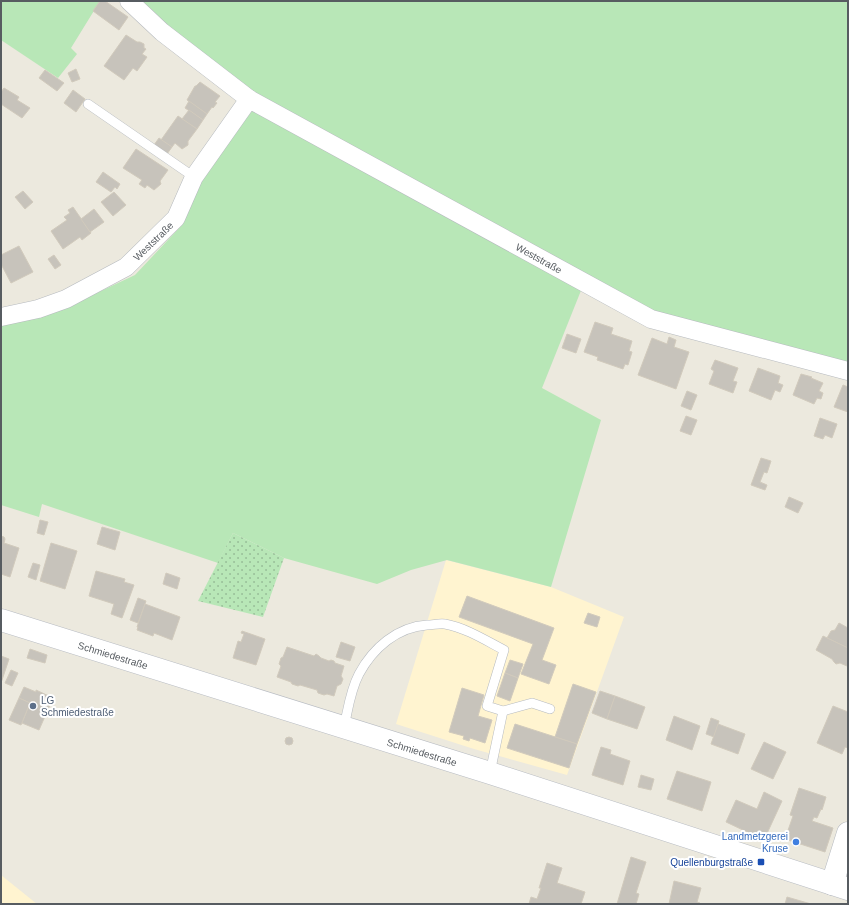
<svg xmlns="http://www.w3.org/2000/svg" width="849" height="905" font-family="Helvetica,sans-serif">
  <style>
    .commercial { fill: #fff4d0 }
    .grass { fill: #b8e7b7 }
    .park { fill: url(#park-dots) }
    .building { fill: #c7c3bb; stroke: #d1cabc }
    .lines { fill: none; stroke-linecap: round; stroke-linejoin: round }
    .lane-casing { stroke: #b6babf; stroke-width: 10 }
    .street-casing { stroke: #b6babf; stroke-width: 19 }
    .secondary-casing { stroke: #b7bbc2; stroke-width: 23 }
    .lane { stroke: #fff; stroke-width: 9 }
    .street { stroke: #fff; stroke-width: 18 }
    .secondary { stroke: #fff; stroke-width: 22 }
    .service-dot { fill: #5c6f8a; stroke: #fff; stroke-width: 1.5 }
    .shop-dot { fill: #3f7fe0; stroke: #fff; stroke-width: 1.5 }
    .transit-dot { fill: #1a4fb4; stroke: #fff; stroke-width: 1.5 }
    .labels { text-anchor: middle; stroke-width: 4; stroke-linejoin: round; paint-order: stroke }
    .street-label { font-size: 10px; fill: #575c61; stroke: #fff }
    .service-label { font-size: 10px; fill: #4e5e75; stroke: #fff; text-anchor: start }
    .shop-label { font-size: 10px; fill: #366cbe; stroke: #fff; text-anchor: end }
    .transit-label { font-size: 10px; fill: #164399; stroke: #fff; text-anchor: end }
  </style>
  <defs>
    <pattern id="park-dots" width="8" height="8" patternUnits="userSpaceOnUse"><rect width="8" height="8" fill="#b8e7b7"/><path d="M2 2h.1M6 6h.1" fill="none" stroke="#98be98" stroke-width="1.8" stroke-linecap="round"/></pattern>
  </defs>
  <rect width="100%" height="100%" fill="#ece9de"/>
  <g class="commercial">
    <path d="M446 560 551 587 624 617 567 775 474 749 396 724Z"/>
    <path d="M1 875 37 904H1Z"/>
  </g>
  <g class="grass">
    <path d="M1 1H100L71 48 77 54 58 78 1 40Z"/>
    <path d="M138 1H847L848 365 652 314 255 99Z"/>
    <path d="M255 107 582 288 542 388 601 420 551 587 447 560 411 570 377 584 284 558 233 533 218 563 42 504 39 517 1 505V323L54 313 135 275 182 225 206 171Z"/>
  </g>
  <path class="park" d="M233 533 284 558 263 617 198 601Z"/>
  <g class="building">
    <path d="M100 1H105L128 17 119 30 93 11Z"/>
    <path d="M126 35 137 42H140L144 44V48L146 49 142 54 147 57 137 71 133 68 124 80 104 66Z"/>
    <path d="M76 69 80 79 72 82 68 73Z"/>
    <path d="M45 70 64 83 57 91 39 78Z"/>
    <path d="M200 82 220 96 215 102 217 103 213 108 212 107 207 114 187 100 195 86H196Z"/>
    <path d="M4 88 19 97 17 100 30 108 22 118 1 104V92Z"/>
    <path d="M73 90 85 99 76 112 64 103Z"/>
    <path d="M189 101 207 114 203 120 185 108Z"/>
    <path d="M189 110 203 120 197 129 182 119Z"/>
    <path d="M178 116 197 129 188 141V145L182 149 175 143 172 147 161 140Z"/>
    <path d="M159 138 172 147 167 154 154 145Z"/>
    <path d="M136 149 168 170 160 181 161 184 154 190 147 185 145 188 139 184 142 180 123 168Z"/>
    <path d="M103 172 120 184 117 189 115 187 111 192 96 182Z"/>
    <path d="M23 191 33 202 25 209 15 197Z"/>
    <path d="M114 192 126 205 113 216 101 202Z"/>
    <path d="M73 207 91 233 82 240 80 237 63 249 51 231 67 220 64 217 70 213 68 210Z"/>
    <path d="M94 209 104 222 90 232 81 219Z"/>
    <path d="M19 246 33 272 11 283 1 264V255Z"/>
    <path d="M54 255 61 265 55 269 48 259Z"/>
    <path d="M595 322 613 328 611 334 632 341 629 351 632 352 628 365 625 364 623 369 597 360 598 357 584 352Z"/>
    <path d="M567 334 581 339 576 353 562 348Z"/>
    <path d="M669 337 676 340 674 347 689 352 676 389 638 375 652 338 667 344Z"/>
    <path d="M715 360 738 368 733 381 737 382 733 393 709 384 714 371 711 369Z"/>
    <path d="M758 368 780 376 778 383 783 385 780 392 775 390 771 400 749 391Z"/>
    <path d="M801 374 812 377 811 378 823 383 819 391 823 393 821 399 817 398 814 404 793 395Z"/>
    <path d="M843 385 848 387V412L834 407Z"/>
    <path d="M687 391 697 395 691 410 681 406Z"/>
    <path d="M686 416 697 420 691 435 680 431Z"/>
    <path d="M820 418 837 424 832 438 825 435 823 439 814 436Z"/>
    <path d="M761 458 771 461 767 473 764 472 760 482 767 485 765 490 751 485Z"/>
    <path d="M789 497 803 503 798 513 785 507Z"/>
    <path d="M40 520 48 522 44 535 37 533Z"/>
    <path d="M102 527 120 532 115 550 97 544Z"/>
    <path d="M1 536 4 537 5 539 4 543 19 548 10 577 1 574Z"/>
    <path d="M51 543 77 551 65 589 40 581Z"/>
    <path d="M33 563 40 565 36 580 28 577Z"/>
    <path d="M96 571 125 579 124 582 134 585 122 618 111 614 114 604 89 596Z"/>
    <path d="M166 573 180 578 177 589 163 584Z"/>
    <path d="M467 596 554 628 542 660 556 665 549 684 521 674 533 644 459 617Z"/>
    <path d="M138 598 146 601 138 623 130 620Z"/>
    <path d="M145 604 180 617 172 640 154 633 153 636 137 630 138 627H137Z"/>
    <path d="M588 613 600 617 597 627 584 623Z"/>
    <path d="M839 623 848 628V648L827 638 831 631 835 630Z"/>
    <path d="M242 631 265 639 256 665 233 658 238 641 241 642 244 634 241 633Z"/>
    <path d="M823 636 848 648V664L847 666 840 663 836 664 834 662 832 659 816 650Z"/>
    <path d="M341 642 355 647 350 661 336 657Z"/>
    <path d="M287 647 314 656 316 654 319 656 321 658 329 661 331 660 334 661 335 663 344 666 341 676 343 679 341 684 337 686 334 696 327 694 324 695 318 693 317 690 300 685 298 686 292 684 291 682 277 677 281 666 279 664 281 658 283 657Z"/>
    <path d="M30 649 47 655 45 663 27 658Z"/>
    <path d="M1 656 9 659 1 683Z"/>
    <path d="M510 660 523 664 518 678 505 673Z"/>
    <path d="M11 670 18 673 12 686 5 683Z"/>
    <path d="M505 673 518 678 510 701 497 696Z"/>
    <path d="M573 684 596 692 577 744 555 737Z"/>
    <path d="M24 687 36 692V690L53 698 39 730 22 723 30 703 19 698Z"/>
    <path d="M462 688 484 695 478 716 492 720 485 743 470 738 469 741 463 739 464 736 449 732Z"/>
    <path d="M600 691 615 696 607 719 592 713Z"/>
    <path d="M615 696 645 707 637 729 607 719Z"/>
    <path d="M19 698 30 703 21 725 9 720Z"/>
    <path d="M833 706 848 712V748L845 747 842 754 817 743Z"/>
    <path d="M674 716 700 726 692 750 666 740Z"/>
    <path d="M711 718 719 721 714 737 706 734Z"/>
    <path d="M515 724 577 744 569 768 507 748Z"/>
    <path d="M718 724 745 734 738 754 711 744Z"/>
    <circle cx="289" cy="741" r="4"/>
    <path d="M764 742 786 752 773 779 751 769Z"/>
    <path d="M601 747 611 750 610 754 630 761 623 785 592 775Z"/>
    <path d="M677 771 711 782 702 811 667 799Z"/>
    <path d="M641 775 654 779 651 790 638 787Z"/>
    <path d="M799 788 826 797 822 810 821 809 817 818 814 817 812 821 833 828 825 852 785 839 793 816 790 815Z"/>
    <path d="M764 792 782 801 764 840 726 822 736 800 757 809Z"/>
    <path d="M631 857 646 862 636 893 639 894 636 904H617Z"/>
    <path d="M547 863 562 868 557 883 585 892 581 904H529L531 897 537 899 541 888H539Z"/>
    <path d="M674 881 701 888 697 902 700 903V904H669Z"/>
    <path d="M787 897 811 904H785Z"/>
  </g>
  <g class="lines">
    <g class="lane-casing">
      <g id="lane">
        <path d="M88 104 194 177"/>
        <path d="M503 711 532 703 550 709"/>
        <path d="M344 727C348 710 350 691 359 674 373 648 397 627 427 625 433 625 440 623 445 624 466 628 485 640 504 650L487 706 503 711 490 773"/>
      </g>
    </g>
    <g class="street-casing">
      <g id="street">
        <path d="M129 1 162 32 249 99"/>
        <path d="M1 317 38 309 66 299 126 267 176 218 194 177 249 99 651 319 848 371"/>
      </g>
    </g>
    <g class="secondary-casing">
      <g id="secondary">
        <path d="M1 620 490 773 848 889"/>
        <path d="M832 884 848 833"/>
      </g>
    </g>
    <use href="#lane" class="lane"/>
    <use href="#street" class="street"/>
    <use href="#secondary" class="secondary"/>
  </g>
  <circle class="service-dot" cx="33" cy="706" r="4"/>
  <circle class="shop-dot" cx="796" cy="842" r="4"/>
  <rect class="transit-dot" x="757" y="858" width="8" height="8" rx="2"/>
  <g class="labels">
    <g class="street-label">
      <text transform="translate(153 241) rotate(-44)" y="4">Weststraße</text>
      <text transform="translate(539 258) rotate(29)" y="4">Weststraße</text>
      <text transform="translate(113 655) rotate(17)" y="4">Schmiedestraße</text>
      <text transform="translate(422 752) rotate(17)" y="4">Schmiedestraße</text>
    </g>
    <g class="service-label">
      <text x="41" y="704">LG<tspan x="41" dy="12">Schmiedestraße</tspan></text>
    </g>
    <g class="shop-label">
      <text x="788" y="840">Landmetzgerei<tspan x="788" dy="12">Kruse</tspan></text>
    </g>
    <g class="transit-label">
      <text x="753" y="866">Quellenburgstraße</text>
    </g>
  </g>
  <rect width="849" height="905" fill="none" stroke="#575c61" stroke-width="4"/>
</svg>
